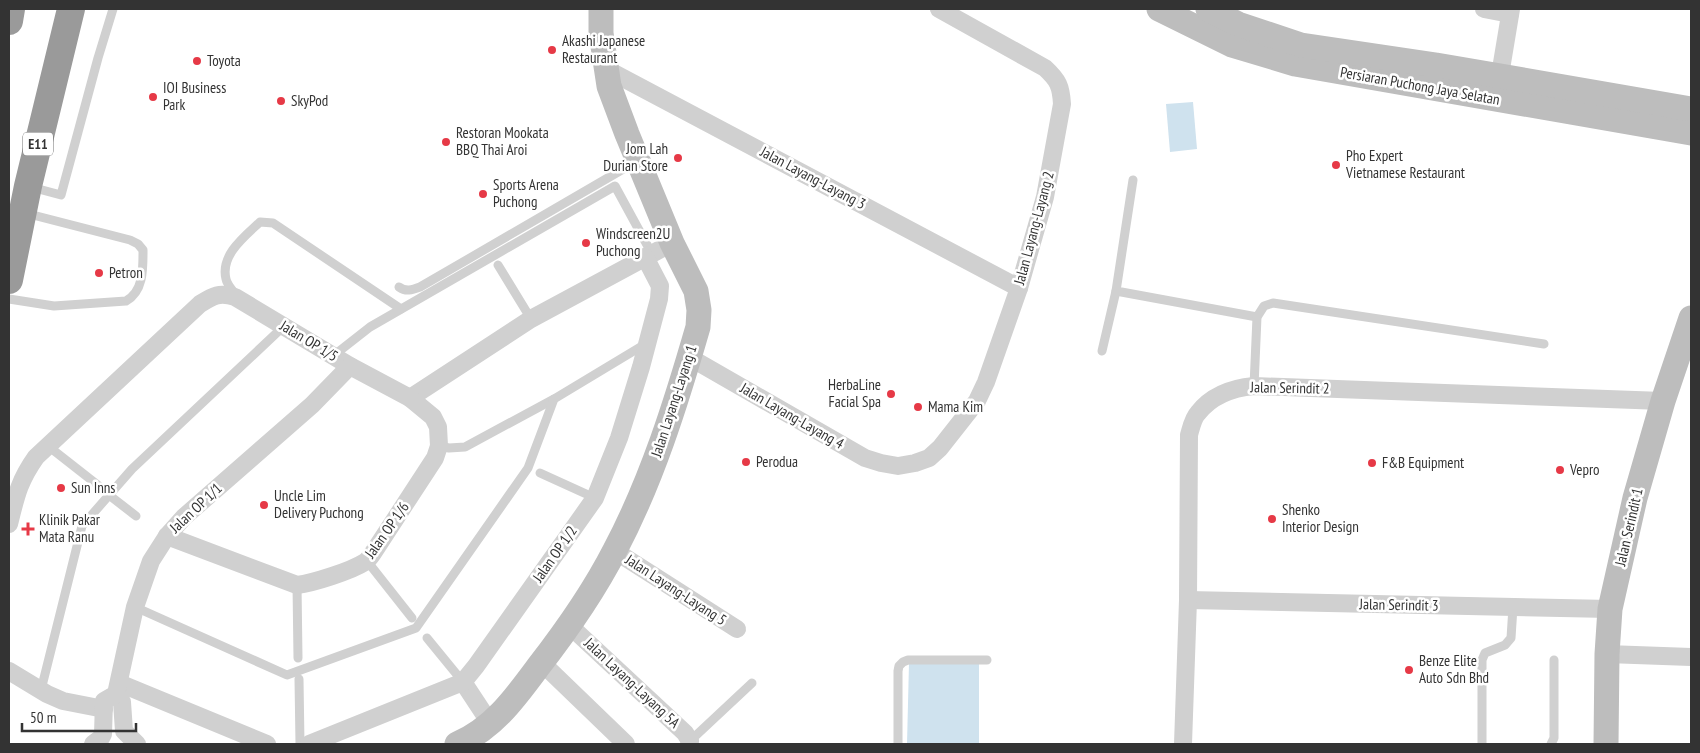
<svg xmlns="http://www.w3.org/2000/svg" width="1700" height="753" font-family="'PT Sans Narrow',sans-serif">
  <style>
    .water { fill: #cfe2ee }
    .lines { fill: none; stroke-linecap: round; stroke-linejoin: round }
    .lane { stroke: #d0d0d0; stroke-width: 9 }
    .street { stroke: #d0d0d0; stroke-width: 18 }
    .secondary { stroke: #bdbdbd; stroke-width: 25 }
    .highway { stroke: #9a9a9a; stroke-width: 28 }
    .poi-dot { fill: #e63946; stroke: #fff; stroke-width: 2 }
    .labels { text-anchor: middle; stroke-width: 5; stroke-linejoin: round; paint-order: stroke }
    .shield { fill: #fff; stroke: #707070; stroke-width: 1 }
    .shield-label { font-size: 14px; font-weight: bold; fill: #333 }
    .poi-label { font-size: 15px; fill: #333; stroke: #fff; text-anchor: start }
    .street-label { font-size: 15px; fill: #333; stroke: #fff }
  </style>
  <rect width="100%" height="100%" fill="#fff"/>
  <g class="water">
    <path d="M1193 102 1197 149 1170 152 1166 104Z"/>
    <path d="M909 663H979V744H907Z"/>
  </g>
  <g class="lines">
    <g class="lane">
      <path d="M1133 180 1116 291 1257 317"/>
      <path d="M31 187 61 195 98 58 113 9"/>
      <path d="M498 265 531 319"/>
      <path d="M399 287C406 292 412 290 420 287L637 161"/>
      <path d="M237 296C233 291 227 285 226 279 220 255 245 236 260 222L273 223 401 309"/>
      <path d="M9 299 54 306 126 301C144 291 143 268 143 250L138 244 130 240 25 213"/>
      <path d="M1102 351 1116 291"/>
      <path d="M333 356 370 327 615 186 652 254"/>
      <path d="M1254 386 1257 317 1264 306 1273 303 1544 344"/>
      <path d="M48 446 99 486"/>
      <path d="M439 446 449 448 465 447 554 399"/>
      <path d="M540 473 595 498"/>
      <path d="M109 495 136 516"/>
      <path d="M367 561 412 618"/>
      <path d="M297 585 298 658"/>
      <path d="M135 607 287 675 416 628 528 468 554 399 647 343"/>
      <path d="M427 638 463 682"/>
      <path d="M299 679 300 744"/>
      <path d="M41 690 82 526 132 469 284 326"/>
      <path d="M690 741 752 683"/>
      <path d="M898 744V671L899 666 903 662 908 660H987"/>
      <path d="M1482 744V660L1485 653 1505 645 1511 638 1513 607"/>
      <path d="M1551 744 1554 738V660"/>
    </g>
    <g class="street">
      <path d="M1484 9 1510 14"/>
      <path d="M606 69 1019 288"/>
      <path d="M1498 87 1511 9"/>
      <path d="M689 357 865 458 881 463 898 466 915 463 929 458 940 448 977 401 986 382 1019 288 1045 197 1062 104C1061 86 1058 80 1045 68L939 9"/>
      <path d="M410 398 531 319 672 243"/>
      <path d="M9 524C16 496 19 481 36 457L200 304C213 296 219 292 235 297L350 366 410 398 433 417 438 427 439 446 435 458 373 553C371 556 368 560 365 562 351 571 313 583 297 585L167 536"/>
      <path d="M615 551 737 629"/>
      <path d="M1188 600 1610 609"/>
      <path d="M569 625 685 733 690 741 689 744"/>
      <path d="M1607 654 1691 657"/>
      <path d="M542 663 626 744"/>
      <path d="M9 671 47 694 63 701 104 709"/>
      <path d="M463 682 490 723"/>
      <path d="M119 683 267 744"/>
      <path d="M116 694 122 702 124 731 137 744"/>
      <path d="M93 744 101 738 103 734 104 701 116 694 135 607 151 561 167 536 184 517 312 405 350 366"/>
      <path d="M309 744 463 682 476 666 595 498 619 438 641 367 659 299 660 286 645 257"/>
      <path d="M1183 744 1188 600 1189 435C1191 428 1193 418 1198 413 1212 395 1232 388 1254 386L1663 401"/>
    </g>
    <g class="secondary">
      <path d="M1159 9 1232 45 1295 64 1691 133"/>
      <path d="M1208 9 1238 24 1301 45 1436 65 1691 109"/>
      <path d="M457 744C493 729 515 698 538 667 566 631 594 591 615 550 652 480 676 403 698 327L699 310 696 291 672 243 627 134 609 86 601 33V9"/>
      <path d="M1606 744 1607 654 1610 609 1635 498 1663 401 1691 318"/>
    </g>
    <g class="highway">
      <path d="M9 21 11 9"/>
      <path d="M9 280 28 186 71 9"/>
    </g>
  </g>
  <g class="poi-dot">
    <circle cx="552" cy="50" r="5"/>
    <circle cx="197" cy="61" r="5"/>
    <circle cx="153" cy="97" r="5"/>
    <circle cx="281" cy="101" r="5"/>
    <circle cx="446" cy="142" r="5"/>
    <circle cx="678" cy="158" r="5"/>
    <circle cx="1336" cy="165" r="5"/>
    <circle cx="483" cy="194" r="5"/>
    <circle cx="586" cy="243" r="5"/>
    <circle cx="99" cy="273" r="5"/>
    <circle cx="891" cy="394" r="5"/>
    <circle cx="918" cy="407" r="5"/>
    <circle cx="746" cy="462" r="5"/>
    <circle cx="1372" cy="463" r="5"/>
    <circle cx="1560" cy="470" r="5"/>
    <circle cx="61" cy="488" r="5"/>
    <circle cx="264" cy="505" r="5"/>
    <circle cx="1272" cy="519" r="5"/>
    <path d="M25.5 521.5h5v5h5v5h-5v5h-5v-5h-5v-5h5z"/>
    <circle cx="1409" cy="670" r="5"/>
  </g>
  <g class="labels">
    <rect class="shield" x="23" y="132.5" width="30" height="23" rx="4"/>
    <g class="shield-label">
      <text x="38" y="149">E11</text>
    </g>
    <g class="poi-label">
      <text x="562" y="46">Akashi Japanese<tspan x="562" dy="17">Restaurant</tspan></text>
      <text x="207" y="66">Toyota</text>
      <text x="163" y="93">IOI Business<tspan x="163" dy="17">Park</tspan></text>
      <text x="291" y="106">SkyPod</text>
      <text x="456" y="138">Restoran Mookata<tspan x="456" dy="17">BBQ Thai Aroi</tspan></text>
      <text x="668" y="154" text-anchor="end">Jom Lah<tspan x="668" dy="17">Durian Store</tspan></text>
      <text x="1346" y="161">Pho Expert<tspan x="1346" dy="17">Vietnamese Restaurant</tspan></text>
      <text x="493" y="190">Sports Arena<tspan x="493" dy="17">Puchong</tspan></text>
      <text x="596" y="239">Windscreen2U<tspan x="596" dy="17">Puchong</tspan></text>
      <text x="109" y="278">Petron</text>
      <text x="881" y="390" text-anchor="end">HerbaLine<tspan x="881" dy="17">Facial Spa</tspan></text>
      <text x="928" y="412">Mama Kim</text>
      <text x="756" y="467">Perodua</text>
      <text x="1382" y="468">F&amp;B Equipment</text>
      <text x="1570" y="475">Vepro</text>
      <text x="71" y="493">Sun Inns</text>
      <text x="274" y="501">Uncle Lim<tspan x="274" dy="17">Delivery Puchong</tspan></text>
      <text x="1282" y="515">Shenko<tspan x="1282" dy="17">Interior Design</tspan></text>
      <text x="39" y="525">Klinik Pakar<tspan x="39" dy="17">Mata Ranu</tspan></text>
      <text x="1419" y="666">Benze Elite<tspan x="1419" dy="17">Auto Sdn Bhd</tspan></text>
    </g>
    <g class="street-label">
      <text transform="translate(1420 86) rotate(10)" y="5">Persiaran Puchong Jaya Selatan</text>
      <text transform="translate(813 178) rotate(28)" y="5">Jalan Layang-Layang 3</text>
      <text transform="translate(1034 228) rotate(-75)" y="5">Jalan Layang-Layang 2</text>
      <text transform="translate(309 341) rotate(31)" y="5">Jalan OP 1/5</text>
      <text transform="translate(1290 388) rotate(1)" y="5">Jalan Serindit 2</text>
      <text transform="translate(674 401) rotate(-72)" y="5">Jalan Layang-Layang 1</text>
      <text transform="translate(792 416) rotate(30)" y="5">Jalan Layang-Layang 4</text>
      <text transform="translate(196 508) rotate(-43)" y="5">Jalan OP 1/1</text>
      <text transform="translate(1629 527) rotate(-77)" y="5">Jalan Serindit 1</text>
      <text transform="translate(387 530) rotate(-55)" y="5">Jalan OP 1/6</text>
      <text transform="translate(555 554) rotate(-55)" y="5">Jalan OP 1/2</text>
      <text transform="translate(676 590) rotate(33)" y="5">Jalan Layang-Layang 5</text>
      <text transform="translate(1399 605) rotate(1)" y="5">Jalan Serindit 3</text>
      <text transform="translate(632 683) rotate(43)" y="5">Jalan Layang-Layang 5A</text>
    </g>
  </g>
  <rect width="1700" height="753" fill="none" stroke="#333333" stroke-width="20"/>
  <path d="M22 723v8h114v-8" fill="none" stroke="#333333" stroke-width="2.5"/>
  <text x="30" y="723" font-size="15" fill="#333333" stroke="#ffffff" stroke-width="4" paint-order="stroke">50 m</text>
</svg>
